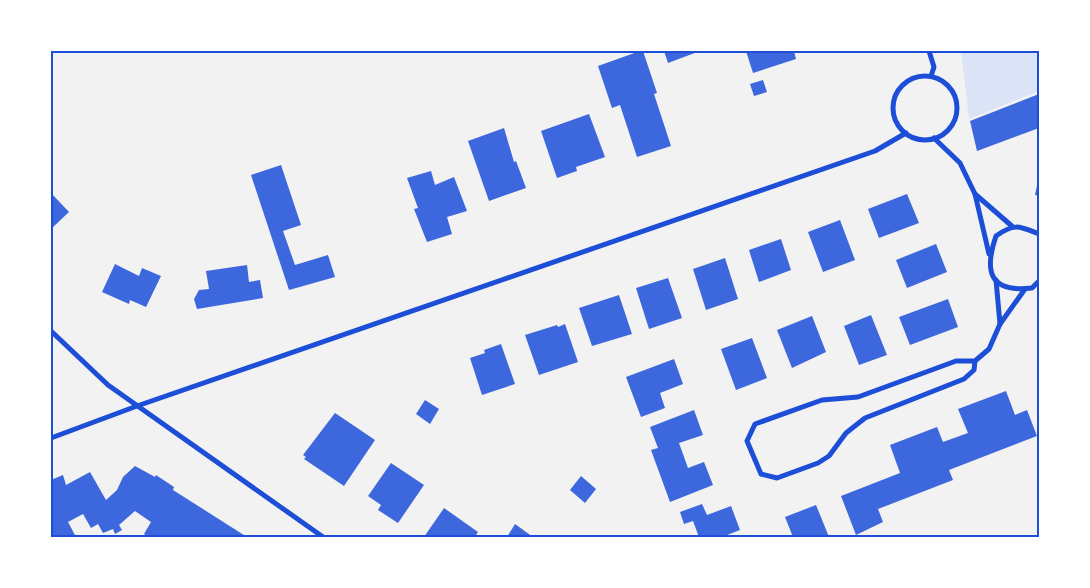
<svg xmlns="http://www.w3.org/2000/svg" width="1090" height="588" font-family="'Noto Serif',serif">
  <style>
    .green { fill: #dbe4f7 }
    .building { fill: #3d67dc }
    .lines { fill: none; stroke-linecap: round; stroke-linejoin: round }
    .minor { stroke: #1d4ed8; stroke-width: 5 }
    .neatline { fill: none; stroke: #1d4ed8; stroke-width: 2 }
  </style>
  <rect width="100%" height="100%" fill="#f2f2f2"/>
  <path class="green" d="M961 51H1039V91L969 119Z"/>
  <g class="building">
    <path d="M640 51H643L657 93 654 94 671 146 637 157 620 105 612 108 598 66Z"/>
    <path d="M664 51H700L668 63Z"/>
    <path d="M746 51H794L796 59 753 73Z"/>
    <path d="M763 80 767 92 754 96 750 84Z"/>
    <path d="M1039 94V128L977 151 970 121Z"/>
    <path d="M589 114 605 157 576 167 577 171 557 178 541 131Z"/>
    <path d="M504 128 514 162 516 161 526 188 489 201 468 141Z"/>
    <path d="M281 165 301 225 283 231 295 265 328 255 335 277 289 290 251 175Z"/>
    <path d="M431 171 435 185 454 177 467 211 447 217 452 234 427 242 414 209 418 208 407 178Z"/>
    <path d="M1038 181H1039V196L1035 195Z"/>
    <path d="M51 193 69 212 51 229Z"/>
    <path d="M907 194 919 223 879 238 868 209Z"/>
    <path d="M840 220 855 260 823 272 808 232Z"/>
    <path d="M781 239 791 270 759 282 749 250Z"/>
    <path d="M936 244 947 272 907 288 896 260Z"/>
    <path d="M725 258 738 299 706 310 693 269Z"/>
    <path d="M115 264 139 276 142 268 161 276 146 307 130 300 129 304 102 292Z"/>
    <path d="M247 265 249 282 260 280 263 298 197 309 194 299 199 290 209 289 206 271Z"/>
    <path d="M668 278 682 318 649 329 636 288Z"/>
    <path d="M619 295 632 334 592 346 579 308Z"/>
    <path d="M948 299 958 327 910 345 899 317Z"/>
    <path d="M871 315 887 355 859 365 844 326Z"/>
    <path d="M812 316 826 352 792 368 777 330Z"/>
    <path d="M565 324 578 362 539 375 525 335 557 325 558 327Z"/>
    <path d="M752 338 767 378 736 390 721 349Z"/>
    <path d="M501 344 515 384 482 395 470 358 485 353 484 350Z"/>
    <path d="M674 359 683 384 660 393 665 408 641 417 626 377Z"/>
    <path d="M1006 391 1015 415 1027 410 1037 436 949 470 953 480 878 509 883 522 856 535 841 496 900 473 890 445 937 427 943 442 968 433 958 409Z"/>
    <path d="M425 400 439 409 430 424 416 414Z"/>
    <path d="M694 410 703 435 679 443 688 468 704 462 713 485 670 502 651 450 658 448 650 427Z"/>
    <path d="M335 413 375 440 344 486 304 459 306 457 303 455Z"/>
    <path d="M391 463 424 485 398 523 378 510 381 505 368 496Z"/>
    <path d="M135 466 155 477 156 475 174 487 173 490 247 537H148L144 534 151 522 135 511 119 525 122 530 115 534 113 529 103 533 98 524 91 528 83 514 68 522 76 537H51V480L63 475 66 485 90 472 106 500 117 490 123 477Z"/>
    <path d="M581 476 596 489 585 503 570 490Z"/>
    <path d="M702 504 707 515 731 506 740 530 722 537H699L693 521 684 524 680 512Z"/>
    <path d="M816 505 829 537H793L785 517Z"/>
    <path d="M444 508 478 532 475 537H424Z"/>
    <path d="M515 524 533 537H507Z"/>
  </g>
  <g class="lines">
    <g class="minor">
      <path d="M929 51 934 67 931 76"/>
      <circle cx="925" cy="108" r="32"/>
      <path d="M934 138 960 163 975 194"/>
      <path d="M1039 234C1019 226 1014 223 996 236 984 271 989 293 1032 288L1039 281"/>
      <path d="M989 254 975 194 1013 227"/>
      <path d="M996 280 1000 324 1025 289"/>
      <path d="M51 331 108 385 323 537"/>
      <path d="M975 361 974 370 964 379 865 418 846 433 829 456 818 463 777 478 761 474 747 441 755 424 822 400 858 397 956 361H975L989 349 1000 324"/>
      <path d="M51 438 137 406 875 151 906 133"/>
    </g>
  </g>
  <rect width="1090" height="588" fill="none" stroke="#ffffff" stroke-width="105"/>
  <rect x="52" y="52" width="986" height="484" class="neatline"/>
</svg>
